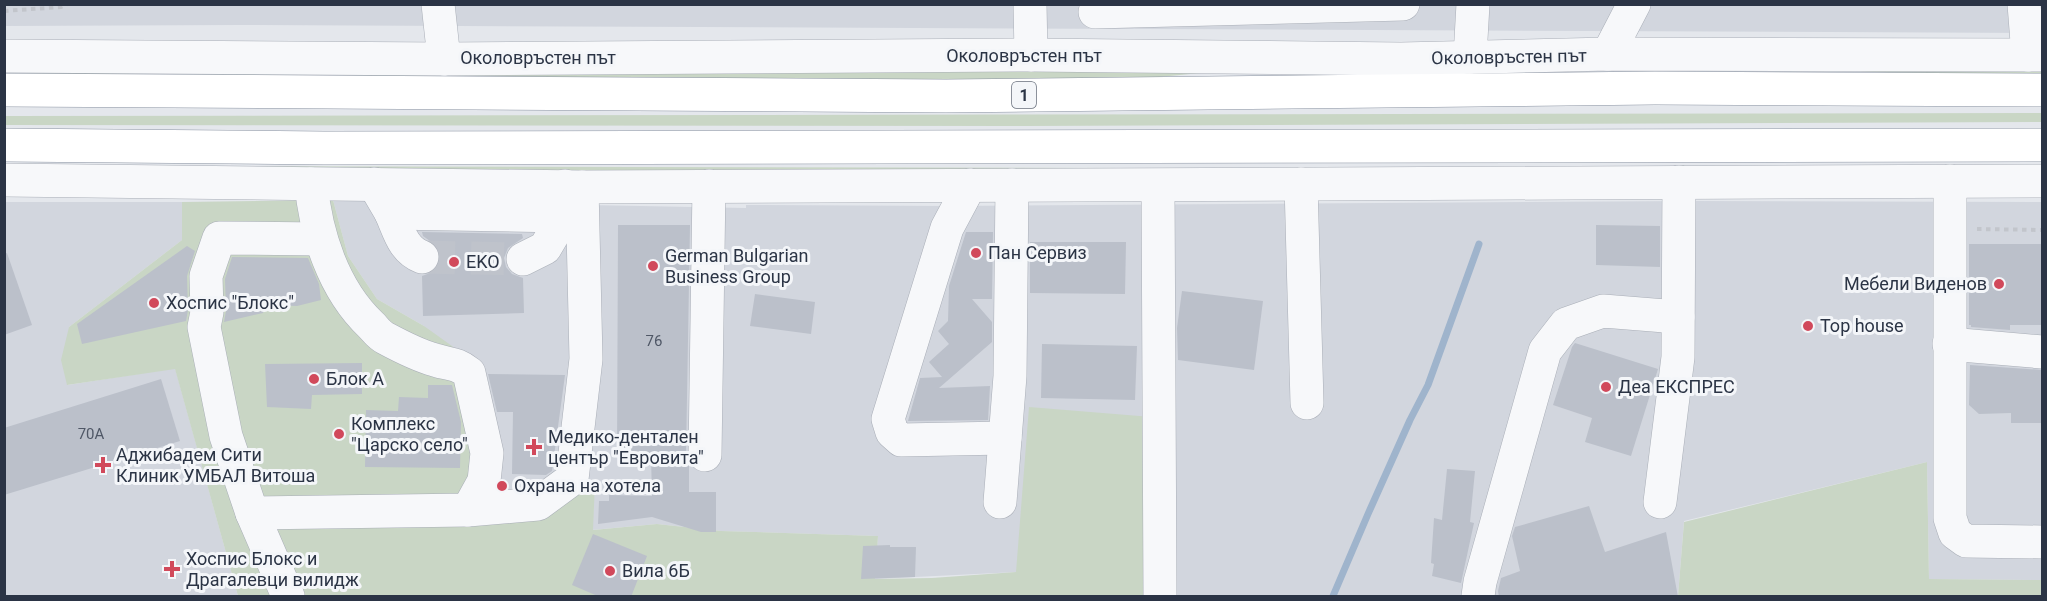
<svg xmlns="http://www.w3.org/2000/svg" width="2047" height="601" font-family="Roboto,sans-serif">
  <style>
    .built { fill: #d2d6de }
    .green { fill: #c9d6c5 }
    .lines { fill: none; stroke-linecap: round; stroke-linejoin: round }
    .stream { stroke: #9fb4cc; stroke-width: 7 }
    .building { fill: #bbc0ca }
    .minor-tunnel { stroke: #bfc3cb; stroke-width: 33; stroke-dasharray: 33 16; stroke-linecap: butt }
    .minor-casing { stroke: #a9aeb7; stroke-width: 34 }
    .highway-casing { stroke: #8b94a3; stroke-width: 34 }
    .path { stroke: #c2c5cb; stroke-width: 4; stroke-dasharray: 4.5 4.5; stroke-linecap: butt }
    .minor { stroke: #f7f8fa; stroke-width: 33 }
    .highway { stroke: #fff; stroke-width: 33 }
    .poi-dot { fill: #d1495b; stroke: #f4f6f9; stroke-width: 2 }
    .labels { text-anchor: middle; stroke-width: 6; stroke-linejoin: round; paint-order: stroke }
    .number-label { font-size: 15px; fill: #4f5766 }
    .shield { fill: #f4f6f9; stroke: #676e7b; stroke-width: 1.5 }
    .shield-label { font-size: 16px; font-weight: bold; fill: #2b3445 }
    .street-label { font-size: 18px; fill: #2b3445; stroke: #f4f6f9 }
    .poi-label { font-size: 18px; fill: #2b3445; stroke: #f4f6f9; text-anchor: start }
  </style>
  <rect width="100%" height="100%" fill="#e4e7ec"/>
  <g class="built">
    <path d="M2042 4V33L238 25 5 26 4 5Z"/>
    <path d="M333 200 746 208V205L947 206 1691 201 2042 202V580L1929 579 1927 462 1684 521 1678 596H1146L1030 407 1017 572 874 579 878 536 721 531 657 524 592 530 595 483 495 496 424 326 377 299 348 256Z"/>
    <path d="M5 202H182V240L69 327 68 385 175 368 238 596H5Z"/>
  </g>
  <g class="green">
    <path d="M1241 69 1129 80 5 79 4 71Z"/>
    <path d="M1831 69H2042V78H1961Z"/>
    <path d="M2042 113V122L1027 126 4 125 5 116Z"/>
    <path d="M160 166 1126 168 1244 176 304 178Z"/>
    <path d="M333 200 348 256 377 299 424 326 459 351 495 496 595 483 593 530 657 524 721 531 878 536 875 579 932 578 1016 572 1029 407 1164 418 1146 596H238L175 369 67 385 61 360 69 327 182 240V202Z"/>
    <path d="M1927 462 1929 579 2042 580V596H1678L1684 522Z"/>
  </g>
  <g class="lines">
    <path class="stream" d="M1333 596 1368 514 1410 420 1428 385 1479 244"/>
  </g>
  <g class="building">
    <path d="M618 225H690L686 455 689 465V492H716V532H701L652 517 598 524 599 501H609V495L652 496 651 457H617Z"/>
    <path d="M1596 225 1660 226V267L1596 265Z"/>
    <path d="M422 232 522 234 523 238 508 248 504 258 506 267 512 274 523 278 524 313 423 316 422 276 433 272 439 266 441 256 437 246 423 236Z"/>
    <path d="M966 232H993L992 299H972L992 322V342L939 388 990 386 988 420 908 421 920 378 942 377 929 362 949 344 938 331 948 321 949 286Z"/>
    <path d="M1030 242H1126L1125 294 1030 293Z"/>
    <path d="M1969 244H2043V325H2010V330L1971 327V325H1969Z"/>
    <path d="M187 246 195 251 187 276 188 310 186 321 82 344 77 324Z"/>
    <path d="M7 253 32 325 4 335V254Z"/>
    <path d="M232 257 308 258 319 284 321 300 297 306 265 305 263 313 224 322 226 311 225 279Z"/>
    <path d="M1182 291 1263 301 1254 370 1178 360 1177 328Z"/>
    <path d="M755 294 815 302 811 334 750 326Z"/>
    <path d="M1575 343 1658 369 1631 456 1585 442 1592 418 1553 405 1572 347Z"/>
    <path d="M1042 344 1137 346 1135 400 1041 398Z"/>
    <path d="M362 363V394L312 395 311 409 267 407 265 364Z"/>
    <path d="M1970 365 2043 370V423H2011V413L1979 414 1969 405Z"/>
    <path d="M488 374 565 375 552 471 546 475 512 474 513 412H497Z"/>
    <path d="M161 379 180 441 4 495V428Z"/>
    <path d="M428 385H452L461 422 460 468 365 467 366 410 398 411 399 397 428 398Z"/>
    <path d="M1447 469 1475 471 1470 522 1474 523 1461 583 1432 576 1434 564 1431 563 1434 518 1442 520Z"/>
    <path d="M1589 506 1605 552 1666 532 1678 597H1499L1498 591 1501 578 1520 571 1512 536 1515 527Z"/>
    <path d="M593 534 647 556 631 597H600L572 585Z"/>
    <path d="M890 545V547H916L915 577 861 579 863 546Z"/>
  </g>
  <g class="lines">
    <path class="minor-tunnel" d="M422 257 523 259"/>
    <g class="minor-casing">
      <g id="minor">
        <path d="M438 4 444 59"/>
        <path d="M1030 4 1031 55"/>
        <path d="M2024 4 2028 55"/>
        <path d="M1095 12 1403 4"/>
        <path d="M1608 54 1634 4"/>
        <path d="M4 56 444 59 1031 55 1401 59 1608 54 2042 55"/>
        <path d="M1470 57 1473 4"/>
        <path d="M4 180 582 187 2042 181"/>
        <path d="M1950 181V518L1955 533 1966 541 2042 542"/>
        <path d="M311 184C316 234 333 289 371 325 375 329 379 335 385 338 398 345 420 356 435 360 450 365 455 362 469 373L487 453 484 481 468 510"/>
        <path d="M374 184 391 213 564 216 565 186"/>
        <path d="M1301 184 1307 403"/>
        <path d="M970 185 947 228 888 419 892 432 901 440 1005 438"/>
        <path d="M1158 186 1160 596"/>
        <path d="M391 213C399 231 403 250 422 257"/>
        <path d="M523 259 545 248 564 216"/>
        <path d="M1949 344 2042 352"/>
        <path d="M705 455 709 186"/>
        <path d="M1000 502 1010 376 1012 185"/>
        <path d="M1660 502 1678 357 1679 182"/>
        <path d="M252 513 468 510 538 504 572 479 586 359 582 187"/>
        <path d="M288 596 252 513 226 436 204 327 207 312 206 276 219 238 321 239"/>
        <path d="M1478 596 1480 582 1545 351 1566 324 1603 311 1678 317"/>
      </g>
    </g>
    <g class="highway-casing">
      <g id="highway">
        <path d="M4 90 946 96 1655 88 2042 90"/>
        <path d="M4 145 324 148 2042 145"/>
      </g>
    </g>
    <g class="path">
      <path d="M4 11 61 7 67 4"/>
      <path d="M1977 229 2042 230"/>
    </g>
    <use href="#minor" class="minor"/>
    <use href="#highway" class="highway"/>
  </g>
  <g class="poi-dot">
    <circle cx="976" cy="253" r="6"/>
    <circle cx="454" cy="262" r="6"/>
    <circle cx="653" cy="266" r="6"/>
    <circle cx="1999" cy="284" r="6"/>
    <circle cx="154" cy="303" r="6"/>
    <circle cx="1808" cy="326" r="6"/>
    <circle cx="314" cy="379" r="6"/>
    <circle cx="1606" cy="387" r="6"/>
    <circle cx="339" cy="434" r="6"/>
    <path d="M531 438h6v6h6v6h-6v6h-6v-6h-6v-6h6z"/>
    <path d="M100 456h6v6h6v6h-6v6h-6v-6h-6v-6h6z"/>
    <circle cx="502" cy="486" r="6"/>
    <path d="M169 560h6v6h6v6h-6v6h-6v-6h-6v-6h6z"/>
    <circle cx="610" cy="571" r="6"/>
  </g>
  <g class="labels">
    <g class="number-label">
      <text x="654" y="346">76</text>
      <text x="91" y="439">70А</text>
    </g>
    <rect class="shield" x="1012" y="82" width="24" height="26" rx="4.5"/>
    <g class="shield-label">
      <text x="1024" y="101">1</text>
    </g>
    <g class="street-label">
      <text x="1024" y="62">Околовръстен път</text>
      <text transform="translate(1509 57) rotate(-1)" y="6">Околовръстен път</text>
      <text x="538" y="64">Околовръстен път</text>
    </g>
    <g class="poi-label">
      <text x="988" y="259">Пан Сервиз</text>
      <text x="665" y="262">German Bulgarian<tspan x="665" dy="21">Business Group</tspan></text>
      <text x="466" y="268">EKO</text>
      <text x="1987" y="290" text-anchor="end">Мебели Виденов</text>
      <text x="166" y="309">Хоспис "Блокс"</text>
      <text x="1820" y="332">Top house</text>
      <text x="326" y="385">Блок А</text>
      <text x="1618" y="393">Деа ЕКСПРЕС</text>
      <text x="351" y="430">Комплекс<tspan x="351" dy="21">"Царско село"</tspan></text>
      <text x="548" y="443">Медико-дентален<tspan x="548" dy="21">център "Евровита"</tspan></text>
      <text x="116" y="461">Аджибадем Сити<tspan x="116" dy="21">Клиник УМБАЛ Витоша</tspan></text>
      <text x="514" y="492">Охрана на хотела</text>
      <text x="186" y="565">Хоспис Блокс и<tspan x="186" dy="21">Драгалевци вилидж</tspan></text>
      <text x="622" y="577">Вила 6Б</text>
    </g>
  </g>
  <rect width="2047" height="601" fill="none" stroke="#2b3445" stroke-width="12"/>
</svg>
